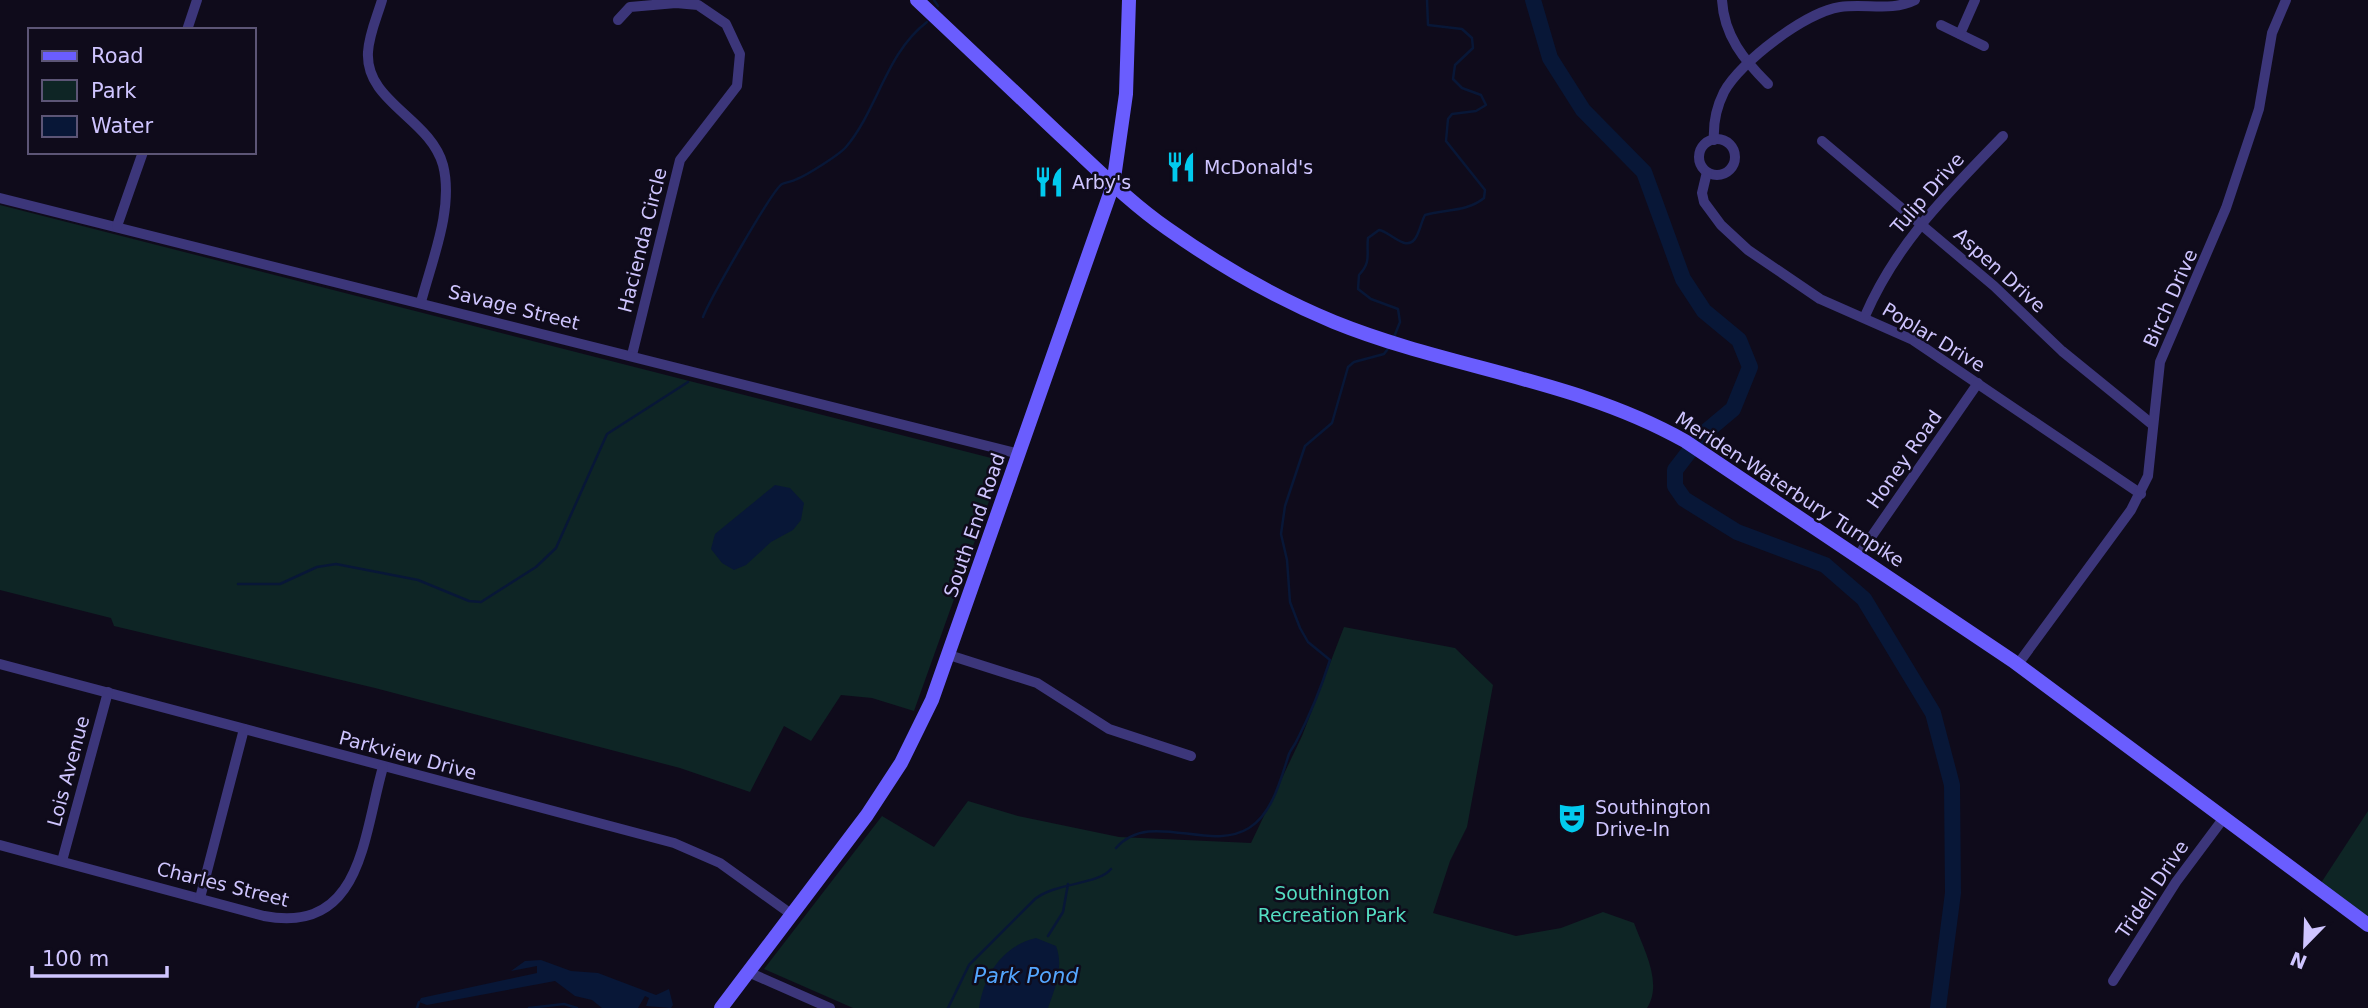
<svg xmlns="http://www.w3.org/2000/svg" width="2368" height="1008" font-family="'DejaVu Sans',sans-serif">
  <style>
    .green { fill: #0e2525 }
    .water { fill: #081737 }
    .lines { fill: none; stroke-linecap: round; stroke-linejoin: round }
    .stream { stroke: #081737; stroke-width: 2.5 }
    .river { stroke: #081737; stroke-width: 16 }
    .street { stroke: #3c367a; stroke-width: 10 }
    .secondary { stroke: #6a5dfe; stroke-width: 14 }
    .labels { text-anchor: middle; stroke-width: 5; stroke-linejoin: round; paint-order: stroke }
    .poi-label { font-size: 19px; fill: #cfc5ff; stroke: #0f0b1b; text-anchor: start }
    .street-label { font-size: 19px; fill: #cfc5ff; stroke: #0f0b1b }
    .park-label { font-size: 19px; fill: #54ddc2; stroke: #0f0b1b }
    .water-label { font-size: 21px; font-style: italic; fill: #54a6fe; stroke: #0f0b1b }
  </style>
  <rect width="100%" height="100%" fill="#0f0b1b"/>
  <g class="green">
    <path d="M0 205 999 460 1002 465 914 711 872 698 841 695 811 741 784 726 750 792 680 768 375 688 114 626 111 618 0 590Z"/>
    <path d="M1344 627 1455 648 1493 685 1467 827 1450 861 1433 913 1516 936 1561 928 1603 912 1634 923C1644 950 1663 983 1647 1008H853L764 969 882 816 934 847 968 801 1018 816 1119 837 1251 843 1302 736Z"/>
    <path d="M2368 811V917L2321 883Z"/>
  </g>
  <g class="water">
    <path d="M775 485 790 488 804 503 801 520 793 530 771 542 746 565 734 570 722 563 711 549 715 534Z"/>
    <path d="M1036 938 1056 946C1064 966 1055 989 1048 1008H979C984 975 1002 946 1036 938Z"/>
    <path d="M541 960 571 971 598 973 656 995 669 989 673 1005 671 1008 646 1006 649 998 645 996 638 1008H602L592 1000 575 996 555 981 427 1005 419 1002 421 998 537 973V966L511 971 525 961Z"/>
  </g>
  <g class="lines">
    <g class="stream">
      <path d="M934 0 938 6"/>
      <path d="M703 317C709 301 772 190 782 184 786 182 792 182 797 179 807 175 839 155 846 147 878 109 886 53 927 22"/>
      <path d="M1394 337 1400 322 1398 309 1371 299 1358 289 1359 275C1372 261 1366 254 1368 238L1379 230C1389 231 1405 251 1414 240 1419 235 1421 222 1425 215 1445 209 1467 212 1484 198L1485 190 1446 141 1448 119 1452 114 1476 111 1486 105 1481 95 1462 88 1453 79 1455 65 1473 48 1472 38 1462 29 1428 25 1427 0"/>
      <path d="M238 584H280L317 567 336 564 418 580 469 601 481 602 536 567 556 548 607 434 688 382"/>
      <path d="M1116 848C1150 809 1209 853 1249 828 1273 813 1281 778 1289 754 1291 749 1295 745 1297 740 1310 715 1321 688 1330 660L1308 642 1300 628 1290 602 1287 560 1281 534 1285 506 1305 446 1332 423 1348 367 1354 362 1384 354 1390 346"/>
      <path d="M1048 936 1063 912 1068 884"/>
      <path d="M417 1008 419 1002"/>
      <path d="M529 1008 564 1004 577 1008"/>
      <path d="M948 1008 969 965 1035 899C1057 882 1098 885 1111 869"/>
    </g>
    <path class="river" d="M1533 0 1550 58 1583 110 1644 172 1683 279 1704 311 1739 340 1750 367 1733 409 1702 435 1675 470V486L1684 499 1737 532 1825 565 1864 599 1933 713 1952 785 1953 893 1938 1008"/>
    <g class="street">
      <path d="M382 0C377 17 369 34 368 52 365 102 430 118 443 165 454 208 432 260 421 302"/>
      <path d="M1722 0C1724 36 1744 60 1768 84"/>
      <path d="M618 20 630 7 676 3 698 5 726 24 740 54 737 86 680 160 632 355"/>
      <path d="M1941 25 1984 46"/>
      <path d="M187 30 197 0"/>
      <path d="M1960 34 1975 0"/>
      <circle cx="1717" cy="157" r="18"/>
      <path d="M1714 140C1713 123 1716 108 1724 92 1740 62 1806 12 1840 7 1866 3 1891 12 1915 0"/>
      <path d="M1822 141 1994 286 2062 351 2153 425"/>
      <path d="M1707 172 1702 193 1704 202 1721 225 1748 250 1820 299 1913 340 2141 494"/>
      <path d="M0 198 1019 454"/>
      <path d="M117 226 143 152"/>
      <path d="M1865 316C1897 242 1948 193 2003 136"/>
      <path d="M1858 556 1978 383"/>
      <path d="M949 655 1037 683 1109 729 1191 756"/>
      <path d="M0 664 674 843 720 863 791 914"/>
      <path d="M2018 664 2131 510 2148 476 2160 362 2226 208 2259 109 2272 33 2286 0"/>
      <path d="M0 845 264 916C362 935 363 836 383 767"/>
      <path d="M62 861 108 692"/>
      <path d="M200 898 244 729"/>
      <path d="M748 972 830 1008"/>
      <path d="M2113 981 2176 882 2223 819"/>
    </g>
    <g class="secondary">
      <path d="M917 0C965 45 1012 90 1060 135 1095 167 1129 202 1168 229 1219 265 1276 298 1334 322 1450 369 1575 379 1685 441L2013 661 2368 925"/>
      <path d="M721 1008 867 815 901 763 932 700 1113 185 1126 94 1129 0"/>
    </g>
  </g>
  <defs>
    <g id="restaurant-bare" transform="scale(2.415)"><path d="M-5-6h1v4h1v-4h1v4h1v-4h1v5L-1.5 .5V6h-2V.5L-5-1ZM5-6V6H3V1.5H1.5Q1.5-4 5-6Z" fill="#02caee" stroke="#0f0b1b" stroke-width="2.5" paint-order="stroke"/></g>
    <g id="theatre-bare" transform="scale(2.415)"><path d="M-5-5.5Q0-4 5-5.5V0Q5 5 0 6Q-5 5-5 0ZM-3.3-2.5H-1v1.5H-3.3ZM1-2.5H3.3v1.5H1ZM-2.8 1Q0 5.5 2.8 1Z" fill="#02caee" stroke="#0f0b1b" stroke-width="2.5" paint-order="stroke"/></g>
  </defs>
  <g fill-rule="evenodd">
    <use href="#restaurant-bare" x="1181" y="167"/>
    <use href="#restaurant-bare" x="1049" y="182"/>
    <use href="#theatre-bare" x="1572" y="818"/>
  </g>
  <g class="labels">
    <g class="poi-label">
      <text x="1204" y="174">McDonald's</text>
      <text x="1072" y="189">Arby's</text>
      <text x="1595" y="814">Southington<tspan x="1595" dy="22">Drive-In</tspan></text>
    </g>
    <g class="street-label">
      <text transform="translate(1927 193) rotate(-49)" y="7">Tulip Drive</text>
      <text transform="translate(642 240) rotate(-76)" y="7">Hacienda Circle</text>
      <text transform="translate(2000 270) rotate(42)" y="7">Aspen Drive</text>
      <text transform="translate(2170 298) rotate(-66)" y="7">Birch Drive</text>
      <text transform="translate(514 307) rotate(14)" y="7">Savage Street</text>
      <text transform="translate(1934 337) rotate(31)" y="7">Poplar Drive</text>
      <text transform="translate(1904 459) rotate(-55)" y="7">Honey Road</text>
      <text transform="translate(1790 489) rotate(33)" y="7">Meriden-Waterbury Turnpike</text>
      <text transform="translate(974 525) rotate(-71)" y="7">South End Road</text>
      <text transform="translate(408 755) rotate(15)" y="7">Parkview Drive</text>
      <text transform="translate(68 771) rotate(-75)" y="7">Lois Avenue</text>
      <text transform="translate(223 884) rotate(14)" y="7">Charles Street</text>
      <text transform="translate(2152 889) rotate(-56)" y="7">Tridell Drive</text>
    </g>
    <g class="park-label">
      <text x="1332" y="900">Southington<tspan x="1332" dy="22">Recreation Park</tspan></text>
    </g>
    <g class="water-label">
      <text x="1026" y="983">Park Pond</text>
    </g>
  </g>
  <rect x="28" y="28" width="228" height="126" fill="#0f0b1b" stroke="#5c5576" stroke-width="2"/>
  <rect x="42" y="51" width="35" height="10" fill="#6a5dfe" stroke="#5c5576" stroke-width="2"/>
  <text x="91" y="63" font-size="21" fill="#cfc5ff">Road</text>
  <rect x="42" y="80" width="35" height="21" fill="#0e2525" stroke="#5c5576" stroke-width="2"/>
  <text x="91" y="98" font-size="21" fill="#cfc5ff">Park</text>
  <rect x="42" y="116" width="35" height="21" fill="#081737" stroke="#5c5576" stroke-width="2"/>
  <text x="91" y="133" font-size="21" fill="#cfc5ff">Water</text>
  <g transform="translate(2305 945) rotate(203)" stroke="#0f0b1b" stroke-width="5" paint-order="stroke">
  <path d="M0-5L12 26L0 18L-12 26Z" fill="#cfc5ff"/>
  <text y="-10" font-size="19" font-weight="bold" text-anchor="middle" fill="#cfc5ff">N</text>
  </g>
  <path d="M32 966v10h135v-10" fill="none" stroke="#cfc5ff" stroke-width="3.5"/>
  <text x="42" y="966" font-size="21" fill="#cfc5ff" stroke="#0f0b1b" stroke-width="5" paint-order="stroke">100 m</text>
</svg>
